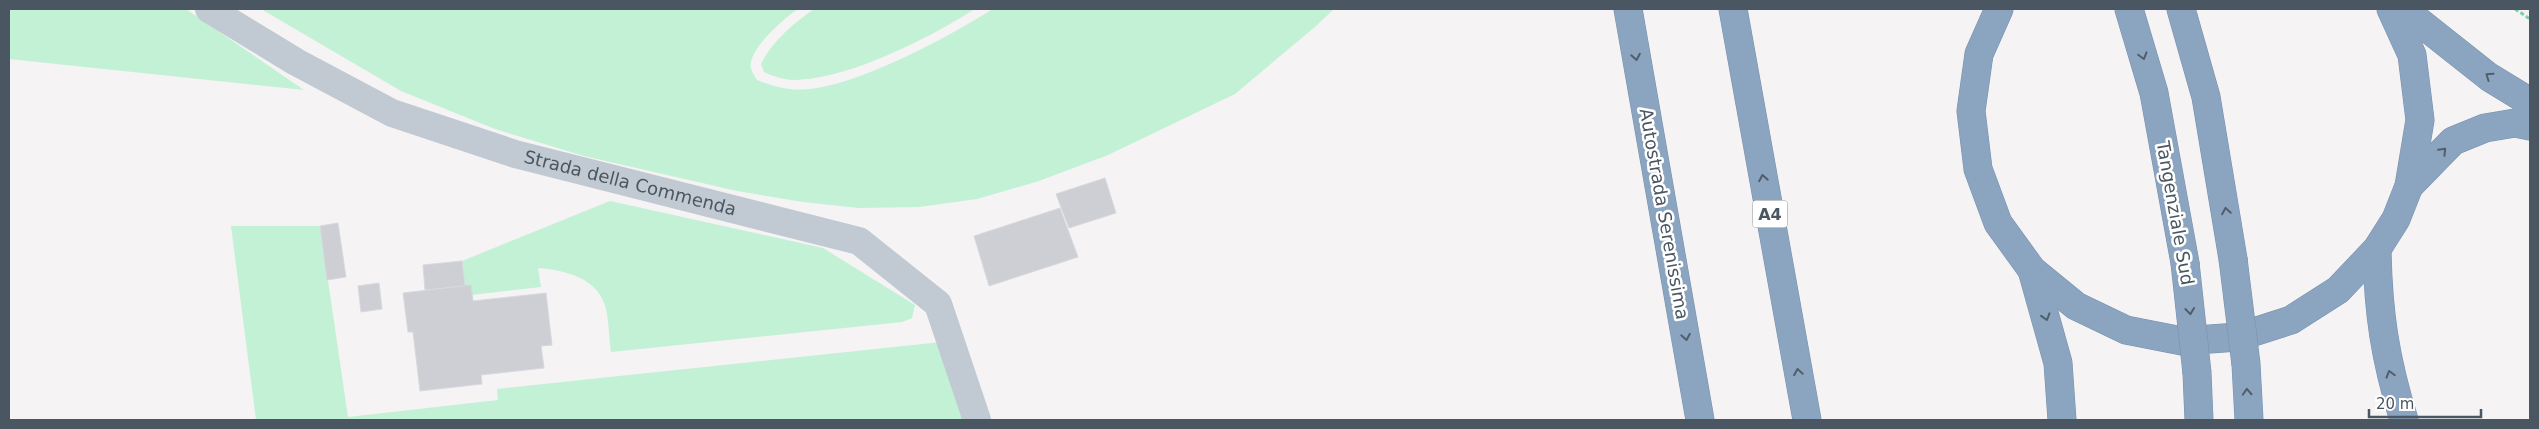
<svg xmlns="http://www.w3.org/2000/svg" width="2539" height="429" font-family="'DejaVu Sans',sans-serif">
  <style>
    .green { fill: #c3f1d5 }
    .building { fill: #cdcfd5; stroke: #d7d9de }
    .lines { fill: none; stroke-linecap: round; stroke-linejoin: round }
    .highway-casing { stroke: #7690ad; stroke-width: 29 }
    .path { stroke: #7ad0a6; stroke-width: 3; stroke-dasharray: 4 2.5; stroke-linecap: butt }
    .street { stroke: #c1cad2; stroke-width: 28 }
    .highway { stroke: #8ba5c1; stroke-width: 28 }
    .highway-bridge-casing { stroke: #7690ad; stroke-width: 29; stroke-linecap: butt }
    .highway-bridge { stroke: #8ba5c1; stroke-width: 28 }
    .oneway { stroke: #505e6b }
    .labels { text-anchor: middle; stroke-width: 5; stroke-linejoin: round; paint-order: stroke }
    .shield { fill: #fff; stroke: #808990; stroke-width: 1 }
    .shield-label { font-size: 16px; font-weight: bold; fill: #4a5661 }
    .street-label { font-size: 18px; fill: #4a5661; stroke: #fff }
  </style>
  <rect width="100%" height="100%" fill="#f5f3f3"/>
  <g class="green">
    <path d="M9 9H186L304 90 9 59Z"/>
    <path d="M261 9H798C783 19 755 44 751 62 749 68 754 75 757 80 767 84 779 88 790 89 842 96 948 37 993 9H1334L1316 26 1235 94 1108 155 1039 181 977 199 919 207 859 208 803 202 737 191 584 156 495 129 401 91Z"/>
    <path d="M814 9H975C929 38 849 79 794 80 784 80 773 76 764 72L761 64C772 41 793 24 814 9Z"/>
    <path d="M610 201 823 248 915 305 912 318 902 322 611 352C609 338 609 323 606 309 599 278 565 270 538 268L541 287 472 295 471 285 465 286 462 261Z"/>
    <path d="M231 226H320L348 417 498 400 497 389 941 342 964 420H256Z"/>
  </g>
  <g class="building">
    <path d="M1105 178 1116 213 1069 228 1056 194Z"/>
    <path d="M1060 208 1078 257 989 286 974 236Z"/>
    <path d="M338 223 346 277 327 280 320 226Z"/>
    <path d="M462 261 465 286 425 290 423 265Z"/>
    <path d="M379 283 382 309 361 312 358 286Z"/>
    <path d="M471 285 473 301 546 293 552 345 541 346 544 368 481 375 482 384 420 391 413 332H408L403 293Z"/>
  </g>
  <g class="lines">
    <g class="highway-casing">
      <g id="highway">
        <path d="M1628 9 1700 420"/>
        <path d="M1733 9 1807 420"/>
        <path d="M1999 9 1979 54 1971 111 1978 169 1998 223 2032 270 2076 306 2126 330 2182 341 2238 337 2291 320 2338 290 2377 249 2396 219 2409 186 2420 120 2412 55 2391 9"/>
        <path d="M2129 9 2154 93 2185 263"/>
        <path d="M2181 9 2206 97 2233 259"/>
        <path d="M2403 9 2489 77 2530 102"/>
        <path d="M2409 186 2453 141 2485 128 2515 123 2530 126"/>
        <path d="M2377 249C2378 312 2385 359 2404 420"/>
        <path d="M2032 270 2058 363 2062 420"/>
        <path d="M2246 364 2249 420"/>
        <path d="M2197 373 2199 420"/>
      </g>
    </g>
    <path class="path" d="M2515 9 2530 19"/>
    <path class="street" id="s1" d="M209 9 296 62 392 113 515 154 859 241 938 304 977 420"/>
    <use href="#highway" class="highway"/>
    <g class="highway-bridge-casing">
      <g id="highway-bridge">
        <path d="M2233 259 2246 364"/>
        <path d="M2185 263 2197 373"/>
      </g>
    </g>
    <use href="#highway-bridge" class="highway-bridge"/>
  </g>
  <defs><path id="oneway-chevron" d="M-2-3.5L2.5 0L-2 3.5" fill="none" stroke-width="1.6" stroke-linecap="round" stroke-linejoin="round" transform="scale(1.25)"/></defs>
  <g class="oneway">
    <use href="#oneway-chevron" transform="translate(2143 56) rotate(74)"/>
    <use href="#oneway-chevron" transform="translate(1636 57) rotate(80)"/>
    <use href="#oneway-chevron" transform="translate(2489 76) rotate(-145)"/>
    <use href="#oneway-chevron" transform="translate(2443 151) rotate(-46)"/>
    <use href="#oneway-chevron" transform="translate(1763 178) rotate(-100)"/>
    <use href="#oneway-chevron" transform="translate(2226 211) rotate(-99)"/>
    <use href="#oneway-chevron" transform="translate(2190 311) rotate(84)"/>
    <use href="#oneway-chevron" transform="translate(2046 317) rotate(73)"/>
    <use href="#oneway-chevron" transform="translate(1686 337) rotate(80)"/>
    <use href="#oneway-chevron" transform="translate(1798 372) rotate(-100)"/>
    <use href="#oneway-chevron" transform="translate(2390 374) rotate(-106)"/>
    <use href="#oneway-chevron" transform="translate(2247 392) rotate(-93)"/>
  </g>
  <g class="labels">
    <rect class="shield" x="1752.5" y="200.5" width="35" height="27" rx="4"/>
    <g class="shield-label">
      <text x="1770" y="220">A4</text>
    </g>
    <g class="street-label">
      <text dy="6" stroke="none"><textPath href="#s1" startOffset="459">Strada della Commenda</textPath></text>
      <text transform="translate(2175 213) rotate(80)" y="6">Tangenziale Sud</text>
      <text transform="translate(1664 214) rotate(80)" y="6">Autostrada Serenissima</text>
    </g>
  </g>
  <rect width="2539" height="429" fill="none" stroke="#4a5661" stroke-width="20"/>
  <path d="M2369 409v8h112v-8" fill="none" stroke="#4a5661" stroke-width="2.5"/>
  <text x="2376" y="409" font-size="15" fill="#4a5661" stroke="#ffffff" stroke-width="4" paint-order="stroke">20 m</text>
</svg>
